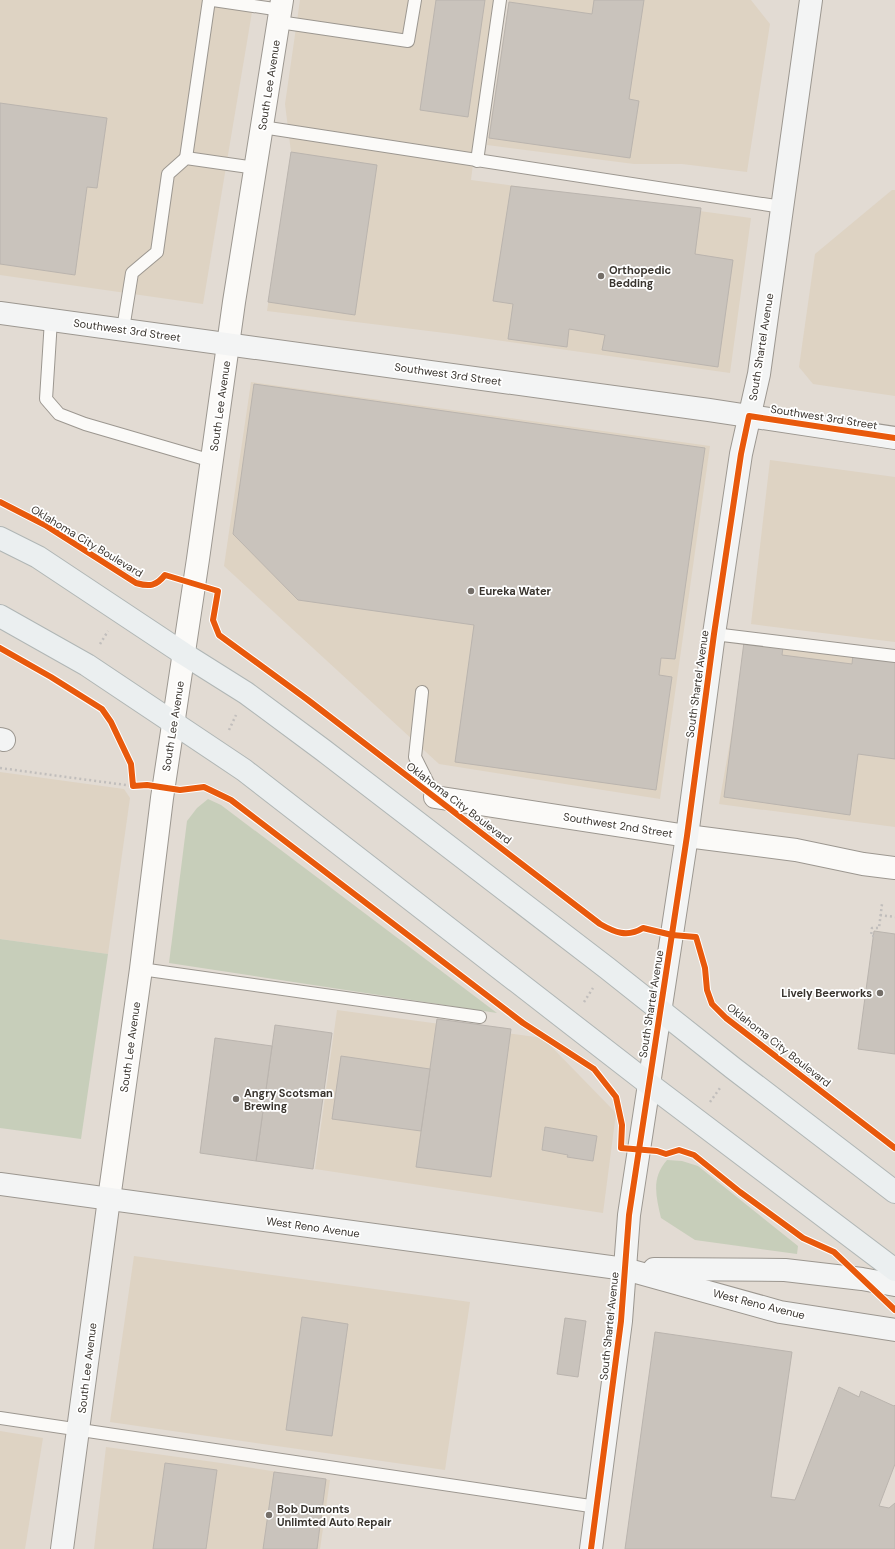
<svg xmlns="http://www.w3.org/2000/svg" width="895" height="1549" font-family="'DM Sans',sans-serif">
  <style>
    .built { fill: #ded3c3 }
    .green { fill: #c7ceba }
    .building { fill: #c9c3bc; stroke: #bab4ae }
    .lines { fill: none; stroke-linecap: round; stroke-linejoin: round }
    .lane-casing { stroke: #9c9790; stroke-width: 14 }
    .street-casing { stroke: #9c9790; stroke-width: 24 }
    .secondary-casing { stroke: #9c9790; stroke-width: 24 }
    .primary-casing { stroke: #b0b6b5; stroke-width: 24 }
    .path { stroke: #c1bebc; stroke-width: 2.5; stroke-dasharray: 2 3; stroke-linecap: butt }
    .lane { stroke: #fbfaf8; stroke-width: 12 }
    .street { stroke: #fbfaf8; stroke-width: 22 }
    .secondary { stroke: #f3f4f4; stroke-width: 22 }
    .primary { stroke: #ebeff0; stroke-width: 22 }
    .cycleway-casing { stroke: #fff; stroke-width: 8 }
    .cycleway { stroke: #e8590c; stroke-width: 6 }
    .poi-dot { fill: #746e68; stroke: #fff; stroke-width: 1.5 }
    .labels { text-anchor: middle; stroke-width: 3.5; stroke-linejoin: round; paint-order: stroke }
    .street-label { font-size: 11px; fill: #39342e; stroke: #fff }
    .poi-label { font-size: 11px; font-weight: bold; fill: #39342e; stroke: #fff; text-anchor: start }
  </style>
  <rect width="100%" height="100%" fill="#e2dbd3"/>
  <g class="built">
    <path d="M0 0H254L203 304 0 275Z"/>
    <path d="M300 0H493L471 180 751 218 730 373 453 334 267 311 291 152 285 104Z"/>
    <path d="M509 0H751L770 24 747 172 682 164H634L487 145Z"/>
    <path d="M892 190H895V396L813 384 799 367 815 254Z"/>
    <path d="M251 382 710 446 660 799 439 764 224 566Z"/>
    <path d="M770 460 895 477V642L751 624Z"/>
    <path d="M748 641 895 661V827L719 804Z"/>
    <path d="M0 772 124 789 130 798 108 954 0 939Z"/>
    <path d="M337 1010 543 1038 616 1113 603 1213 315 1169Z"/>
    <path d="M134 1256 470 1302 445 1470 110 1422Z"/>
    <path d="M0 1431 43 1438 25 1549H0Z"/>
    <path d="M106 1447 221 1463 330 1480 320 1549H94Z"/>
  </g>
  <g class="green">
    <path d="M208 799 221 805 497 1013 169 963 187 821 197 808Z"/>
    <path d="M0 939 108 954 81 1139 0 1128Z"/>
    <path d="M667 1160 682 1161 698 1166 798 1246 797 1254 695 1240 661 1218C656 1196 651 1178 667 1160Z"/>
  </g>
  <g class="building">
    <path d="M436 0H485L468 117 420 110Z"/>
    <path d="M594 0H644L629 99 639 101 630 158 489 138 509 2 592 14Z"/>
    <path d="M0 103 107 118 97 188 87 187 75 275 0 264Z"/>
    <path d="M291 152 377 165 355 315 268 302Z"/>
    <path d="M511 186 701 208 695 254 733 260 718 367 602 350 605 335 569 329 567 347 508 339 513 304 493 301Z"/>
    <path d="M254 384 705 448 675 659 661 658 659 675 672 677 656 790 455 762 474 625 298 600 233 534Z"/>
    <path d="M744 642 783 647 782 655 852 664 853 654 895 659V759L858 754 850 815 724 797Z"/>
    <path d="M874 931 895 934V1054L858 1049Z"/>
    <path d="M437 1019 511 1029 491 1177 416 1167Z"/>
    <path d="M275 1025 332 1033 313 1169 256 1161Z"/>
    <path d="M215 1038 272 1046 256 1161 200 1153Z"/>
    <path d="M341 1056 430 1069 421 1131 332 1119Z"/>
    <path d="M545 1127 597 1136 593 1161 567 1157 568 1155 542 1150Z"/>
    <path d="M302 1317 348 1324 332 1436 286 1430Z"/>
    <path d="M565 1318 586 1321 578 1377 557 1374Z"/>
    <path d="M655 1332 792 1352 771 1497 795 1500 839 1387 859 1397 861 1391 894 1406 895 1405V1464L879 1506 889 1508 895 1503V1549H625Z"/>
    <path d="M165 1463 217 1470 206 1549H153Z"/>
    <path d="M274 1472 326 1479 317 1549H263Z"/>
  </g>
  <g class="lines">
    <g class="lane-casing">
      <g id="lane">
        <path d="M213 0 281 10"/>
        <path d="M279 22 408 41 415 0"/>
        <path d="M262 127 782 207"/>
        <path d="M186 158 209 0"/>
        <path d="M477 161 500 0"/>
        <path d="M51 320 46 399 59 414 85 424 212 461"/>
        <path d="M123 329 132 273 157 252 168 174 186 158 256 168"/>
        <path d="M714 634 895 656"/>
        <path d="M422 692 415 757 435 797"/>
        <path d="M141 969 480 1017"/>
        <path d="M0 1418 597 1507"/>
      </g>
    </g>
    <g class="street-casing">
      <g id="street">
        <path d="M435 797 687 836 796 850 863 864 895 868"/>
        <path d="M109 1199 141 969 162 798 198 559 234 302 282 0"/>
      </g>
    </g>
    <g class="secondary-casing">
      <g id="secondary">
        <path d="M0 313 709 410 895 438"/>
        <path d="M0 739 4 740"/>
        <path d="M0 1184 625 1269 780 1312 895 1330"/>
        <path d="M654 1269 785 1270 862 1279 895 1285"/>
        <path d="M62 1549 109 1199"/>
        <path d="M591 1549 621 1321 629 1215 687 836 714 634 741 454 759 374 811 0"/>
      </g>
    </g>
    <g class="primary-casing">
      <g id="primary">
        <path d="M0 538 38 557 184 654 246 693 323 750 607 968 733 1068 895 1192"/>
        <path d="M0 616 87 665 244 770 649 1084 895 1270"/>
      </g>
    </g>
    <g class="path">
      <path d="M100 644 108 631"/>
      <path d="M229 730 236 715"/>
      <path d="M0 768 133 786"/>
      <path d="M880 915 895 917"/>
      <path d="M874 936H871L872 928H879L882 904"/>
      <path d="M584 1002 593 988"/>
      <path d="M710 1102 720 1088"/>
    </g>
    <use href="#lane" class="lane"/>
    <use href="#street" class="street"/>
    <use href="#secondary" class="secondary"/>
    <use href="#primary" class="primary"/>
    <g class="cycleway-casing">
      <g id="cycleway">
        <path d="M0 502 45 525 136 583C150 587 156 586 165 575L218 591 213 620 219 635 308 700 600 924C614 932 627 938 643 928L672 935 696 937 705 968 707 990 712 1004 726 1018 895 1148"/>
        <path d="M0 648 51 677 102 709 111 722 131 764 133 786 147 785 180 790 204 787 231 800 523 1023 594 1069 616 1097 622 1125 621 1148 657 1151 666 1154 679 1150 694 1155 740 1192 803 1238 834 1252 895 1310"/>
        <path d="M591 1549 621 1321 629 1215 687 836 714 634 741 454 749 416 895 438"/>
      </g>
    </g>
    <use href="#cycleway" class="cycleway"/>
  </g>
  <g class="poi-dot">
    <circle cx="601" cy="276" r="4"/>
    <circle cx="471" cy="591" r="4"/>
    <circle cx="880" cy="993" r="4"/>
    <circle cx="236" cy="1099" r="4"/>
    <circle cx="269" cy="1515" r="4"/>
  </g>
  <g class="labels">
    <g class="street-label">
      <text transform="translate(269 85) rotate(-81)" y="4">South Lee Avenue</text>
      <text transform="translate(127 330) rotate(8)" y="4">Southwest 3rd Street</text>
      <text transform="translate(761 347) rotate(-81)" y="4">South Shartel Avenue</text>
      <text transform="translate(448 374) rotate(8)" y="4">Southwest 3rd Street</text>
      <text transform="translate(220 406) rotate(-82)" y="4">South Lee Avenue</text>
      <text transform="translate(824 417) rotate(9)" y="4">Southwest 3rd Street</text>
      <text transform="translate(87 541) rotate(31)" y="4">Oklahoma City Boulevard</text>
      <text transform="translate(697 684) rotate(-82)" y="4">South Shartel Avenue</text>
      <text transform="translate(173 726) rotate(-81)" y="4">South Lee Avenue</text>
      <text transform="translate(459 803) rotate(37)" y="4">Oklahoma City Boulevard</text>
      <text transform="translate(618 825) rotate(9)" y="4">Southwest 2nd Street</text>
      <text transform="translate(651 1004) rotate(-81)" y="4">South Shartel Avenue</text>
      <text transform="translate(779 1045) rotate(38)" y="4">Oklahoma City Boulevard</text>
      <text transform="translate(130 1047) rotate(-82)" y="4">South Lee Avenue</text>
      <text transform="translate(313 1227) rotate(8)" y="4">West Reno Avenue</text>
      <text transform="translate(759 1304) rotate(14)" y="4">West Reno Avenue</text>
      <text transform="translate(609 1326) rotate(-84)" y="4">South Shartel Avenue</text>
      <text transform="translate(87 1368) rotate(-83)" y="4">South Lee Avenue</text>
    </g>
    <g class="poi-label">
      <text x="609" y="274">Orthopedic<tspan x="609" dy="13">Bedding</tspan></text>
      <text x="479" y="595">Eureka Water</text>
      <text x="872" y="997" text-anchor="end">Lively Beerworks</text>
      <text x="244" y="1097">Angry Scotsman<tspan x="244" dy="13">Brewing</tspan></text>
      <text x="277" y="1513">Bob Dumonts<tspan x="277" dy="13">Unlimted Auto Repair</tspan></text>
    </g>
  </g>
</svg>
